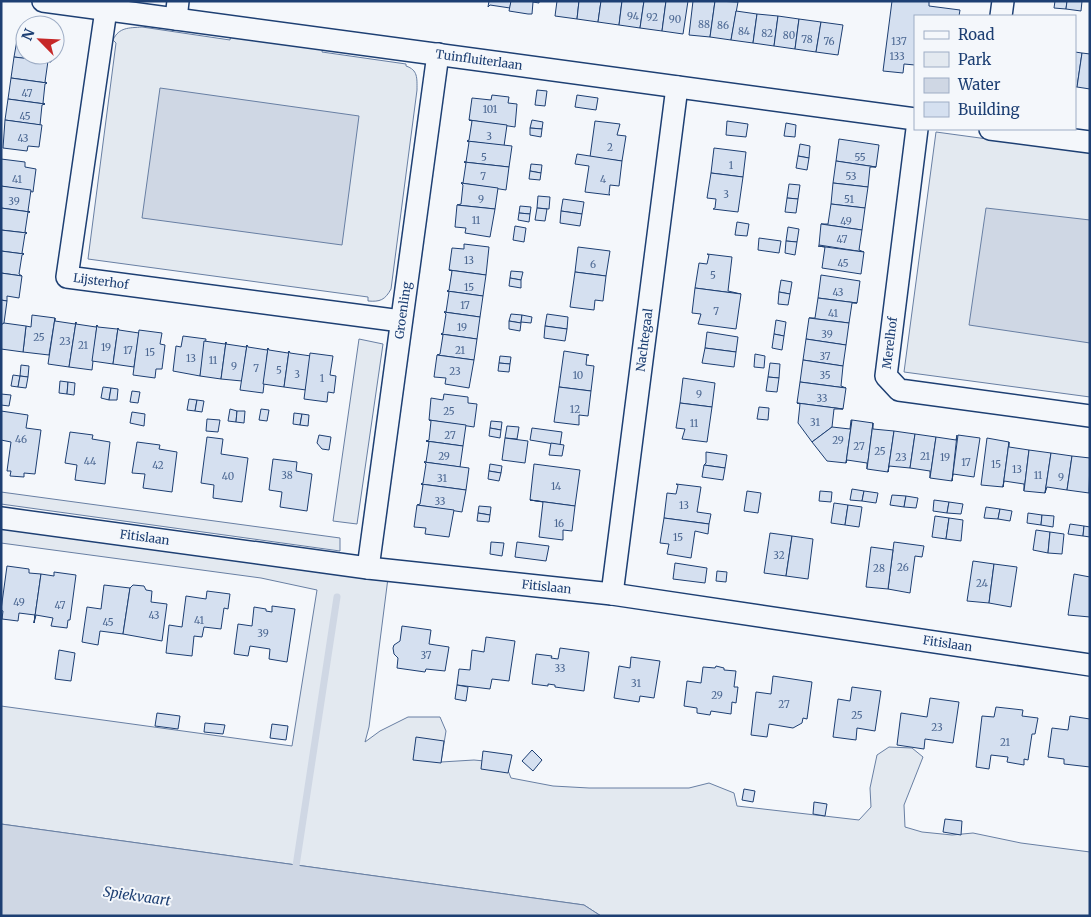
<svg xmlns="http://www.w3.org/2000/svg" width="1091" height="917" font-family="Merriweather,serif">
  <style>
    .green { fill: #e3e9f0; stroke: #687fa3 }
    .water { fill: #cfd7e4; stroke: #687fa3 }
    .lines { fill: none; stroke-linecap: round; stroke-linejoin: round }
    .stream { stroke: #cfd7e4; stroke-width: 7 }
    .building { fill: #d5e0f0; stroke: #1d3f73 }
    .minor-casing { stroke: #1d3f73; stroke-width: 24 }
    .minor { stroke: #f4f7fb; stroke-width: 21 }
    .labels { text-anchor: middle; stroke-width: 4; stroke-linejoin: round; paint-order: stroke }
    .number-label { font-size: 10px; fill: #4b6792 }
    .street-label { font-size: 12px; fill: #1d3f73; stroke: #f4f7fb }
    .water-label { font-size: 14px; font-style: italic; fill: #1d3f73; stroke: #f4f7fb }
  </style>
  <rect width="100%" height="100%" fill="#f4f7fb"/>
  <g class="green">
    <path d="M142 27 230 40 231 34 323 46 322 52 406 64V66C418 70 417 78 417 90L391 289C385 300 380 302 368 301V297L88 259 116 43 113 40C119 27 129 28 142 27Z"/>
    <path d="M936 132 1090 153V397L904 372Z"/>
    <path d="M359 339 383 344 357 524 333 521Z"/>
    <path d="M1 492 340 538V551L1 504Z"/>
    <path d="M1 525 388 578 369 727 365 742 380 731 408 717H440L446 731 441 762 474 760 505 763 511 778 553 786 589 788H689L709 783 734 793 737 806 859 820 871 807 870 788 877 755 889 747 912 748 923 757 904 805 905 827 922 832 952 835 973 833 1021 843 1090 852V916H601L584 905 1 824V706L292 746 317 590 261 578 1 543Z"/>
  </g>
  <g class="water">
    <path d="M160 88 359 116 342 245 142 218Z"/>
    <path d="M986 208 1090 220V343L969 325Z"/>
    <path d="M1 824 584 905 601 916H1Z"/>
  </g>
  <g class="lines">
    <path class="stream" d="M296 866 337 597"/>
  </g>
  <g class="building">
    <path d="M489 1H511L510 8 490 5 488 7Z"/>
    <path d="M511 1H539V3L533 2 532 14H528L509 11Z"/>
    <path d="M557 1H579L577 19 555 16Z"/>
    <path d="M579 1H601L598 22 577 19Z"/>
    <path d="M601 1H622L619 25 598 22Z"/>
    <path d="M622 1H644L640 28 619 25Z"/>
    <path d="M644 1H666L662 31 640 28Z"/>
    <path d="M666 1H688L683 34 662 31Z"/>
    <path d="M693 1H715L710 37 689 35Z"/>
    <path d="M715 1 738 2 731 40 710 37Z"/>
    <path d="M892 1H929V6L960 10 959 16H915V65L904 64 903 73 883 71Z"/>
    <path d="M1055 1H1067L1066 9 1054 8Z"/>
    <path d="M1067 1H1082L1081 11 1066 9Z"/>
    <path d="M736 11 757 14 753 43 731 40Z"/>
    <path d="M757 14 778 16 774 46 753 43Z"/>
    <path d="M778 16 799 19 795 49 774 46Z"/>
    <path d="M799 19 821 22 816 52 795 49Z"/>
    <path d="M821 22 843 25 838 55 816 52Z"/>
    <path d="M19 29 25 30V55H52L51 62 14 57Z"/>
    <path d="M1075 52 1082 53 1077 87H1075Z"/>
    <path d="M1082 53 1090 54V89L1077 87Z"/>
    <path d="M14 57 48 61 45 82 47 83 11 78Z"/>
    <path d="M11 78 47 83 45 84 43 103 45 104 8 99Z"/>
    <path d="M537 90 547 91 545 106 535 105Z"/>
    <path d="M492 95 509 97 508 103 517 104 515 127 469 120 472 98 491 100Z"/>
    <path d="M577 95 598 98 596 110 575 107Z"/>
    <path d="M8 99 45 104 42 105 40 125 5 120Z"/>
    <path d="M5 120 42 125 39 147 28 146 27 151 3 148Z"/>
    <path d="M469 120 507 125 504 146 467 141 469 140 472 121Z"/>
    <path d="M532 120 543 122 542 129 530 128Z"/>
    <path d="M595 121 620 124 617 135 626 136 622 161 590 157Z"/>
    <path d="M727 121 748 124 746 137 726 135Z"/>
    <path d="M786 123 796 125 795 137 784 136Z"/>
    <path d="M530 128 542 129 541 137 530 135Z"/>
    <path d="M839 139 879 145 876 167 836 161Z"/>
    <path d="M467 141 512 146 509 167 464 162H466L469 142Z"/>
    <path d="M800 144 810 146 809 158 798 156Z"/>
    <path d="M714 148 746 152 743 177 711 173Z"/>
    <path d="M577 154 622 161 619 186 610 185 609 194 610 195 585 192 589 166 575 164Z"/>
    <path d="M798 156 809 158 807 170 796 168Z"/>
    <path d="M1 159 25 162V167L36 169 33 192 1 186Z"/>
    <path d="M836 161 876 167H870L868 187 833 183Z"/>
    <path d="M464 162 509 167 506 190 461 183H463L466 163Z"/>
    <path d="M531 164 542 165 541 173 530 171Z"/>
    <path d="M530 171 541 173 540 180 529 179Z"/>
    <path d="M711 173 743 177 738 212 713 209 715 208 716 199 707 198Z"/>
    <path d="M461 183 498 188 495 209 457 205 461 204 463 185Z"/>
    <path d="M833 183 868 187 865 208 831 204Z"/>
    <path d="M789 184 800 185 798 199 787 198Z"/>
    <path d="M1 186 31 190 28 211 30 212 1 208Z"/>
    <path d="M538 196 550 197 549 209 537 208Z"/>
    <path d="M787 198 798 199 796 213 785 212Z"/>
    <path d="M563 199 584 202 582 214 561 211Z"/>
    <path d="M831 204 865 208 862 230 821 224H828Z"/>
    <path d="M457 205 495 209 490 237 465 233 466 228 455 227Z"/>
    <path d="M520 206 531 207 530 214 519 213Z"/>
    <path d="M1 208 30 212H28L25 232 27 233 1 230Z"/>
    <path d="M537 208 547 209 545 221 535 220Z"/>
    <path d="M561 211 582 214 580 226 560 223Z"/>
    <path d="M519 213 530 214 529 222 518 220Z"/>
    <path d="M737 222 749 224 747 236 735 235Z"/>
    <path d="M821 224 862 230 859 250 864 252 819 245Z"/>
    <path d="M515 226 526 228 524 242 513 240Z"/>
    <path d="M788 227 799 229 797 242 786 241Z"/>
    <path d="M1 230 27 233 25 234 22 253 24 254 1 251Z"/>
    <path d="M759 238 781 241 779 253 758 250Z"/>
    <path d="M786 241 797 242 795 255 785 253Z"/>
    <path d="M464 244 489 247 486 275 449 270 452 248 464 249Z"/>
    <path d="M818 246 864 252 861 274 822 268 825 247Z"/>
    <path d="M578 247 610 251 606 276 575 272Z"/>
    <path d="M1 251 24 254 22 255 19 274 22 276 1 273Z"/>
    <path d="M707 254 732 257 728 291 741 294 695 288 699 263 707 264 709 255Z"/>
    <path d="M449 270 486 275 483 296 447 291 449 290 452 271Z"/>
    <path d="M511 271 523 272 521 280 510 278Z"/>
    <path d="M575 272 606 276 603 301 595 300 594 310 570 307Z"/>
    <path d="M1 273 22 276 19 298 7 296V301L1 300Z"/>
    <path d="M821 275 860 281 857 303 818 298Z"/>
    <path d="M510 278 521 280V288L509 286Z"/>
    <path d="M781 280 792 282 790 294 779 292Z"/>
    <path d="M695 288 741 294 736 329 698 324 701 314 692 313Z"/>
    <path d="M447 291 483 296 480 317 444 312H446L449 292Z"/>
    <path d="M779 292 790 294 788 305 778 304Z"/>
    <path d="M818 298 857 303H852L849 323 809 318H815Z"/>
    <path d="M1 300 7 301 4 323 1 325Z"/>
    <path d="M444 312 480 317 477 339 441 334 443 333 446 314Z"/>
    <path d="M511 314 522 315 521 323 509 321Z"/>
    <path d="M547 314 568 317 567 329 545 326Z"/>
    <path d="M32 315 55 318 49 355 23 352 26 326 31 327Z"/>
    <path d="M522 315 532 317 531 323 521 322Z"/>
    <path d="M55 318V321L75 324 76 322 69 367 48 364Z"/>
    <path d="M809 318 849 323 846 345 806 339Z"/>
    <path d="M776 320 786 322 784 336 774 334Z"/>
    <path d="M509 321 521 323 520 331 509 329Z"/>
    <path d="M76 322V324L96 327 97 325 92 370 69 367Z"/>
    <path d="M4 323 26 326 23 352 1 349V325Z"/>
    <path d="M97 325 98 327 117 329 118 328 113 364 92 361Z"/>
    <path d="M545 326 567 329 565 341 544 338Z"/>
    <path d="M118 328 119 330 139 333 134 367 113 364Z"/>
    <path d="M139 330 162 333 160 344 165 345 162 369H156L155 378 133 375Z"/>
    <path d="M707 332 738 337 736 352 705 348Z"/>
    <path d="M441 334 477 339 474 360 437 355 440 354 443 335Z"/>
    <path d="M774 334 784 336 782 350 772 348Z"/>
    <path d="M183 336 206 339 200 376 173 371 176 346 181 347Z"/>
    <path d="M806 339 846 345 843 366 803 360Z"/>
    <path d="M204 341 225 344 226 342 221 379 200 376Z"/>
    <path d="M226 342V344L246 347 247 345 242 381 221 379Z"/>
    <path d="M247 345 248 347 267 350 268 348 263 393 240 390Z"/>
    <path d="M268 348 269 350 288 353 289 351 284 387 263 384Z"/>
    <path d="M705 348 736 352 734 367 702 363Z"/>
    <path d="M289 351 290 353 311 356 306 390 284 387Z"/>
    <path d="M564 351 589 355H587L586 365 594 366 591 391 559 387Z"/>
    <path d="M310 353 333 356 330 375 336 376 334 393 328 392 327 402 304 399Z"/>
    <path d="M755 354 765 356 764 368 754 367Z"/>
    <path d="M437 355 474 360 469 388 445 384 446 378 434 377Z"/>
    <path d="M500 356 511 357 510 364 499 363Z"/>
    <path d="M803 360 843 366 841 386 846 388 800 382Z"/>
    <path d="M499 363 510 364 509 372 498 371Z"/>
    <path d="M770 363 780 364 779 378 768 377Z"/>
    <path d="M21 365 29 366 28 377 20 376Z"/>
    <path d="M13 375 20 376 18 387 11 386Z"/>
    <path d="M20 376 28 377 26 388 18 387Z"/>
    <path d="M768 377 779 378 777 392 766 391Z"/>
    <path d="M683 378 715 383 712 407 680 403Z"/>
    <path d="M60 381 68 382 67 394 59 393Z"/>
    <path d="M68 382 75 383 74 395 67 394Z"/>
    <path d="M800 382 846 388 843 409 797 403Z"/>
    <path d="M103 387 111 388 109 400 101 398Z"/>
    <path d="M559 387 591 391 588 416 579 415V425L554 422Z"/>
    <path d="M111 388 118 389 117 400H109Z"/>
    <path d="M132 391 140 392 138 403 130 402Z"/>
    <path d="M1 394 11 395 9 406 1 405Z"/>
    <path d="M444 394 468 397V403L477 404 474 427 429 420 431 398 443 400Z"/>
    <path d="M189 399 197 400 195 411 187 410Z"/>
    <path d="M197 400 204 401 202 412 195 411Z"/>
    <path d="M680 403 712 407 707 442 682 439 685 429 676 428Z"/>
    <path d="M797 403 843 409H834L832 427 812 442 798 423 800 404Z"/>
    <path d="M759 407 769 408 768 420 757 419Z"/>
    <path d="M230 409 237 411 236 422 228 421Z"/>
    <path d="M261 409 269 410 267 421 259 420Z"/>
    <path d="M1 411 28 415 26 428 41 430 35 474 24 473V477L10 476 11 471H7L11 442 1 440Z"/>
    <path d="M237 411H245L244 423 236 422Z"/>
    <path d="M132 412 145 414 144 426 130 423Z"/>
    <path d="M294 413 302 414 300 425 293 424Z"/>
    <path d="M302 414 309 415 308 426 300 425Z"/>
    <path d="M207 419 220 420 218 432 206 431Z"/>
    <path d="M429 420 466 425 463 446 426 441 429 440 431 421Z"/>
    <path d="M851 420H852L846 463 827 461 812 442 832 427 850 429Z"/>
    <path d="M852 420 873 423 867 469V463L847 460 846 463Z"/>
    <path d="M491 421 502 422 501 430 490 428Z"/>
    <path d="M873 423V429L894 431 888 472 867 469Z"/>
    <path d="M507 426 519 427 517 439 505 438Z"/>
    <path d="M490 428 501 430 500 438 489 436Z"/>
    <path d="M532 428 562 432 560 445 530 440Z"/>
    <path d="M894 431 915 434 910 468 889 466 888 472Z"/>
    <path d="M70 432 93 435 92 439 110 442 105 484 75 480 77 465 65 463Z"/>
    <path d="M915 434 936 437 930 478V471L910 468Z"/>
    <path d="M319 435 331 437 329 450 322 449 317 443Z"/>
    <path d="M957 435 952 481 930 478 936 437 956 440Z"/>
    <path d="M958 435 980 438 974 477 953 474 952 481Z"/>
    <path d="M207 437 223 439 221 454 248 458 242 502 213 498 214 485 201 483Z"/>
    <path d="M505 438 528 441 525 463 502 460Z"/>
    <path d="M987 438 1009 442 1003 487 981 485Z"/>
    <path d="M426 441 463 446 460 467 424 462H426L429 442Z"/>
    <path d="M137 442 160 445 159 449 177 452 172 492 143 488 145 474 132 473Z"/>
    <path d="M1009 442V447L1029 450 1024 491V484L1004 481 1003 487Z"/>
    <path d="M551 443 564 445 562 456 549 455Z"/>
    <path d="M1029 450 1051 453 1045 493 1024 491Z"/>
    <path d="M706 452 727 455 725 468 704 465 706 463Z"/>
    <path d="M1051 453 1072 456 1067 490 1047 487 1045 493Z"/>
    <path d="M1072 456 1090 458 1089 493 1067 490Z"/>
    <path d="M273 459 297 462 296 471 312 474 307 511 280 507 282 492 269 490Z"/>
    <path d="M424 462 469 468 466 490 421 484 423 483 426 464Z"/>
    <path d="M490 464 502 466 501 473 489 471Z"/>
    <path d="M534 464 580 470 575 506 530 500Z"/>
    <path d="M704 465 725 468 723 480 702 477Z"/>
    <path d="M489 471 501 473 499 481 488 479Z"/>
    <path d="M421 484 466 490 462 512 417 505 420 504 423 485Z"/>
    <path d="M676 484 701 487 697 512 711 514 709 524 664 518 667 493 676 494 678 485Z"/>
    <path d="M852 489 864 491 862 501 850 500Z"/>
    <path d="M747 491 761 493 758 513 744 511Z"/>
    <path d="M820 491 832 492 831 502 819 501Z"/>
    <path d="M864 491 878 493 876 503 862 501Z"/>
    <path d="M892 495 906 496 904 507 890 505Z"/>
    <path d="M906 496 918 498 916 508 904 507Z"/>
    <path d="M530 500 575 506 572 531 563 530V540L539 537 543 502Z"/>
    <path d="M934 500 949 502 947 513 933 511Z"/>
    <path d="M949 502 963 504 961 514 947 513Z"/>
    <path d="M834 503 848 505 845 525 831 523Z"/>
    <path d="M417 505 454 510 449 537 425 534 426 528 414 527Z"/>
    <path d="M848 505 862 507 859 527 845 525Z"/>
    <path d="M479 506 491 507 490 515 478 513Z"/>
    <path d="M986 507 1000 509 998 519 984 518Z"/>
    <path d="M1000 509 1012 511 1010 521 998 519Z"/>
    <path d="M478 513 490 515 489 522 477 521Z"/>
    <path d="M1028 513 1042 515 1041 525 1027 523Z"/>
    <path d="M1042 515 1054 516 1053 527 1041 525Z"/>
    <path d="M935 516 949 518 946 539 932 537Z"/>
    <path d="M664 518 709 524 708 534 695 531 691 558 667 554 669 544 660 543Z"/>
    <path d="M949 518 963 520 961 541 946 539Z"/>
    <path d="M1070 524 1084 526 1083 536 1068 534Z"/>
    <path d="M1084 526 1090 527V537L1083 536Z"/>
    <path d="M1036 530 1050 532 1048 553 1033 550Z"/>
    <path d="M1050 532 1064 534 1062 554 1048 553Z"/>
    <path d="M770 533 792 536 786 576 764 573Z"/>
    <path d="M792 536 813 539 808 579 786 576Z"/>
    <path d="M491 542 504 543 502 556 490 554Z"/>
    <path d="M517 542 549 546 546 561 515 557Z"/>
    <path d="M894 542 924 546 922 557 915 556 910 593 888 589Z"/>
    <path d="M871 547 893 550 888 589 866 587Z"/>
    <path d="M973 561 994 564 989 603 967 601Z"/>
    <path d="M675 563 707 568 705 583 673 579Z"/>
    <path d="M994 564 1017 567 1011 607 989 603Z"/>
    <path d="M7 566 29 569V573L41 574 34 623 35 615 19 613 18 621 2 619 3 611 1 610Z"/>
    <path d="M717 571 727 572 726 582 716 581Z"/>
    <path d="M54 572 76 575 70 620H68L67 628 51 626 53 618 36 615 34 623 41 574 54 576Z"/>
    <path d="M1074 574 1090 577V617L1068 615Z"/>
    <path d="M104 585 130 588 123 634 100 631 98 645 82 642 87 607 101 609Z"/>
    <path d="M133 585 144 586 146 590 152 591 151 602 167 604 162 641 123 634 130 588Z"/>
    <path d="M207 591 230 594 228 609 224 608 221 629 204 627 202 637 194 636 192 656 166 653 169 625 182 627 186 596 206 599Z"/>
    <path d="M272 606 295 609 287 662 269 659 270 649 250 646 248 656 234 654 238 624 252 626 254 607 266 609V611L272 612Z"/>
    <path d="M402 626 431 630 429 644 449 647 445 671 426 669 425 672 397 668 398 658 394 654 393 648 394 645 400 641Z"/>
    <path d="M486 637 515 641 509 681 492 679 490 689 457 685 459 669 470 670 472 650 484 652Z"/>
    <path d="M560 648 589 652 584 691 555 687V685L548 684V686L532 684 536 654 552 656 551 658 558 659Z"/>
    <path d="M59 650 75 653 71 681 55 679Z"/>
    <path d="M631 657 660 661 654 698 640 696 639 702 614 698 619 666 630 668Z"/>
    <path d="M716 666 724 668V670L736 671 734 687H738L736 703 732 702 731 714 711 711 710 715 697 713V708L684 706 687 681 701 683 703 667 715 668Z"/>
    <path d="M773 676 812 682 807 719 803 718 802 723 793 728 769 724 767 737 751 735 756 692 771 694Z"/>
    <path d="M457 685 468 687 466 701 455 699Z"/>
    <path d="M852 687 881 691 875 731 857 728 856 740 833 737 838 699 850 701Z"/>
    <path d="M930 698 959 702 953 743 925 739 924 749 897 745 901 713 927 717Z"/>
    <path d="M996 707 1023 710 1022 716 1038 718 1035 734H1032L1028 760 1024 759V765L1007 762 1008 757 991 755 989 769 976 767 982 716 994 717Z"/>
    <path d="M157 713 180 716 178 729 155 726Z"/>
    <path d="M1070 716 1090 719V767L1064 764V759L1048 757 1052 728 1068 730Z"/>
    <path d="M205 723 225 725 223 734 204 732Z"/>
    <path d="M272 724 288 726 286 740 270 738Z"/>
    <path d="M416 737 444 741 441 763 413 760Z"/>
    <path d="M532 750 542 760 533 771 522 761Z"/>
    <path d="M483 751 512 755 508 773 481 769Z"/>
    <path d="M744 789 755 791 753 802 742 800Z"/>
    <path d="M814 802 827 804 825 816 813 814Z"/>
    <path d="M945 819 962 821 961 835 943 832Z"/>
  </g>
  <g class="lines">
    <g class="minor-casing">
      <g id="minor">
        <path id="s1" d="M43 1 915 119"/>
        <path id="s2" d="M106 10 67 277 401 321"/>
        <path d="M1001 16 1003 1"/>
        <path d="M176 19 178 1"/>
        <path d="M917 129 886 376 899 390 1090 416"/>
        <path d="M990 129 1090 142"/>
        <path id="s3" d="M1 518 368 568 612 594 1090 665"/>
        <path id="s4" d="M368 568 438 54"/>
        <path id="s5" d="M612 594 677 87"/>
      </g>
    </g>
    <use href="#minor" class="minor"/>
  </g>
  <g class="labels">
    <g class="number-label">
      <text x="633" y="20">94</text>
      <text x="652" y="21">92</text>
      <text x="675" y="23">90</text>
      <text x="704" y="28">88</text>
      <text x="723" y="29">86</text>
      <text x="744" y="35">84</text>
      <text x="767" y="37">82</text>
      <text x="789" y="39">80</text>
      <text x="807" y="43">78</text>
      <text x="829" y="45">76</text>
      <text x="899" y="45">137</text>
      <text x="897" y="60">133</text>
      <text x="27" y="97">47</text>
      <text x="490" y="113">101</text>
      <text x="25" y="120">45</text>
      <text x="489" y="140">3</text>
      <text x="23" y="142">43</text>
      <text x="610" y="151">2</text>
      <text x="484" y="161">5</text>
      <text x="860" y="161">55</text>
      <text x="731" y="169">1</text>
      <text x="483" y="180">7</text>
      <text x="851" y="180">53</text>
      <text x="17" y="183">41</text>
      <text x="603" y="183">4</text>
      <text x="726" y="198">3</text>
      <text x="481" y="203">9</text>
      <text x="849" y="203">51</text>
      <text x="14" y="205">39</text>
      <text x="476" y="224">11</text>
      <text x="846" y="225">49</text>
      <text x="842" y="243">47</text>
      <text x="469" y="264">13</text>
      <text x="843" y="267">45</text>
      <text x="593" y="268">6</text>
      <text x="713" y="279">5</text>
      <text x="469" y="291">15</text>
      <text x="838" y="296">43</text>
      <text x="465" y="309">17</text>
      <text x="716" y="315">7</text>
      <text x="833" y="317">41</text>
      <text x="462" y="331">19</text>
      <text x="827" y="338">39</text>
      <text x="39" y="341">25</text>
      <text x="65" y="345">23</text>
      <text x="83" y="349">21</text>
      <text x="106" y="351">19</text>
      <text x="128" y="354">17</text>
      <text x="460" y="354">21</text>
      <text x="150" y="356">15</text>
      <text x="825" y="360">37</text>
      <text x="191" y="362">13</text>
      <text x="213" y="364">11</text>
      <text x="234" y="370">9</text>
      <text x="256" y="372">7</text>
      <text x="279" y="374">5</text>
      <text x="455" y="375">23</text>
      <text x="297" y="378">3</text>
      <text x="578" y="379">10</text>
      <text x="825" y="379">35</text>
      <text x="322" y="382">1</text>
      <text x="699" y="398">9</text>
      <text x="822" y="402">33</text>
      <text x="575" y="413">12</text>
      <text x="449" y="415">25</text>
      <text x="815" y="426">31</text>
      <text x="694" y="427">11</text>
      <text x="450" y="439">27</text>
      <text x="21" y="443">46</text>
      <text x="838" y="444">29</text>
      <text x="859" y="450">27</text>
      <text x="880" y="455">25</text>
      <text x="444" y="460">29</text>
      <text x="925" y="460">21</text>
      <text x="901" y="461">23</text>
      <text x="945" y="461">19</text>
      <text x="90" y="465">44</text>
      <text x="966" y="466">17</text>
      <text x="996" y="468">15</text>
      <text x="158" y="469">42</text>
      <text x="1017" y="473">13</text>
      <text x="287" y="479">38</text>
      <text x="1038" y="479">11</text>
      <text x="228" y="480">40</text>
      <text x="1061" y="481">9</text>
      <text x="442" y="482">31</text>
      <text x="556" y="490">14</text>
      <text x="440" y="505">33</text>
      <text x="684" y="509">13</text>
      <text x="559" y="527">16</text>
      <text x="678" y="541">15</text>
      <text x="779" y="559">32</text>
      <text x="903" y="571">26</text>
      <text x="879" y="572">28</text>
      <text x="982" y="587">24</text>
      <text x="19" y="606">49</text>
      <text x="60" y="609">47</text>
      <text x="154" y="619">43</text>
      <text x="199" y="624">41</text>
      <text x="108" y="626">45</text>
      <text x="263" y="637">39</text>
      <text x="426" y="659">37</text>
      <text x="560" y="672">33</text>
      <text x="636" y="687">31</text>
      <text x="717" y="699">29</text>
      <text x="784" y="708">27</text>
      <text x="857" y="719">25</text>
      <text x="937" y="731">23</text>
      <text x="1005" y="746">21</text>
    </g>
    <g class="street-label">
      <text dy="4" stroke="none"><textPath href="#s1" startOffset="440">Tuinfluiterlaan</textPath></text>
      <text dy="4" stroke="none"><textPath href="#s2" startOffset="304">Lijsterhof</textPath></text>
      <text dy="4" stroke="none"><textPath href="#s4" startOffset="260">Groenling</textPath></text>
      <text dy="4" stroke="none"><textPath href="#s5" startOffset="256">Nachtegaal</textPath></text>
      <text transform="translate(890 343) rotate(-83)" y="4">Merelhof</text>
      <text dy="4" stroke="none"><textPath href="#s3" startOffset="145">Fitislaan</textPath></text>
      <text dy="4" stroke="none"><textPath href="#s3" startOffset="550">Fitislaan</textPath></text>
      <text dy="4" stroke="none"><textPath href="#s3" startOffset="955">Fitislaan</textPath></text>
    </g>
    <g class="water-label">
      <text transform="translate(137 896) rotate(8)" y="5">Spiekvaart</text>
    </g>
  </g>
  <rect width="1091" height="917" fill="none" stroke="#1d3f73" stroke-width="5"/>
  <rect x="914" y="15" width="162" height="115" fill="#f4f7fb" stroke="#9eadc5"/>
  <rect x="924" y="31" width="25" height="8" fill="#f4f7fb" stroke="#9eadc5"/>
  <text x="958" y="40" font-size="15" fill="#1d3f73">Road</text>
  <rect x="924" y="52" width="25" height="15" fill="#e3e9f0" stroke="#9eadc5"/>
  <text x="958" y="65" font-size="15" fill="#1d3f73">Park</text>
  <rect x="924" y="78" width="25" height="15" fill="#cfd7e4" stroke="#9eadc5"/>
  <text x="958" y="90" font-size="15" fill="#1d3f73">Water</text>
  <rect x="924" y="102" width="25" height="15" fill="#d5e0f0" stroke="#9eadc5"/>
  <text x="958" y="115" font-size="15" fill="#1d3f73">Building</text>
  <g transform="translate(40 40) rotate(294)"><circle r="24" fill="#f4f7fb" stroke="#9eadc5"/>
  <path d="M0-4L9 19L0 12L-9 19Z" fill="#c62828"/>
  <text y="-8" font-size="14" font-weight="bold" text-anchor="middle" fill="#1d3f73">N</text>
  </g>
</svg>
